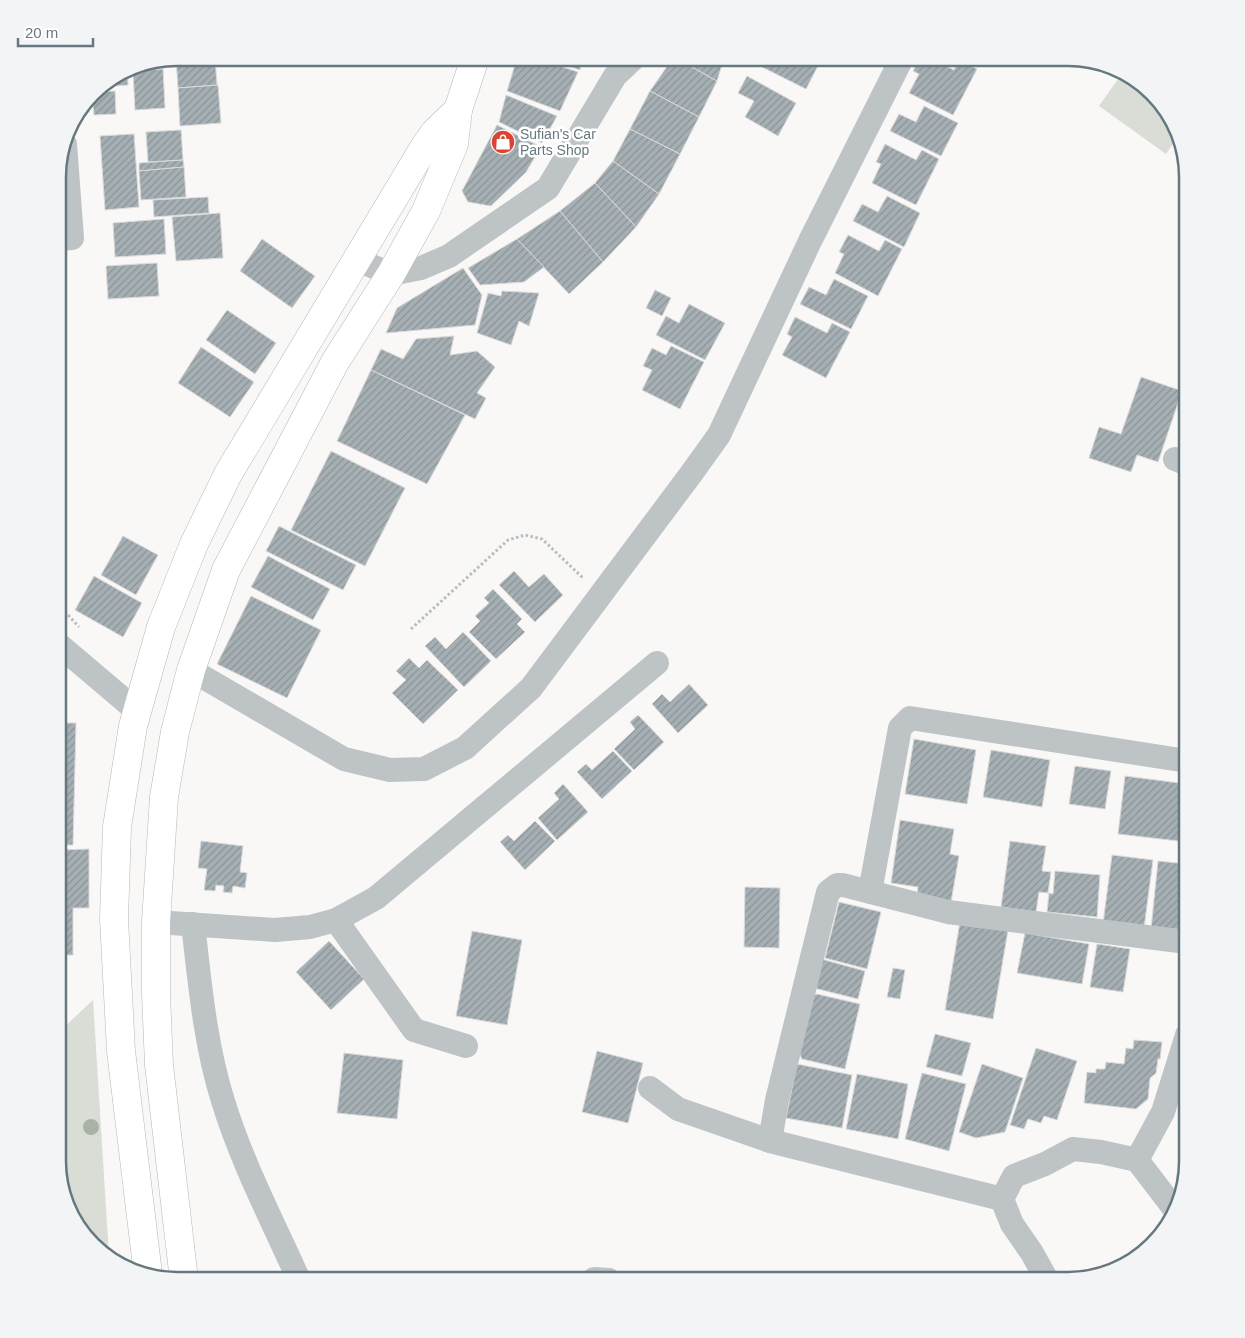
<svg xmlns="http://www.w3.org/2000/svg" width="1245" height="1338" font-family="Arial,sans-serif">
  <style>
    .green { fill: #d9ddd6 }
    .building { fill: url(#building-hatch); stroke: #dadad9 }
    .lines { fill: none; stroke-linecap: round; stroke-linejoin: round }
    .major-casing { stroke: #b2b8bb; stroke-width: 29 }
    .path { stroke: #b9bdbf; stroke-width: 3; stroke-dasharray: 2.5 2.5; stroke-linecap: butt }
    .minor { stroke: #bec4c6; stroke-width: 24 }
    .major { stroke: #fff; stroke-width: 28 }
    .tree { fill: #aab2a6 }
    .labels { text-anchor: middle; stroke-width: 5; stroke-linejoin: round; paint-order: stroke }
    .poi-label { font-size: 14px; fill: #657880; stroke: #fff; text-anchor: start }
    .rim { fill: none; stroke: #657880; stroke-width: 2.5 }
  </style>
  <defs>
    <pattern id="building-hatch" width="6" height="6" patternUnits="userSpaceOnUse" patternTransform="scale(1.25)"><rect width="6" height="6" fill="#a5afb4"/><path d="M-1 1l2-2M0 6l6-6M5 7l2-2" fill="none" stroke="#8a9398"/></pattern>
  </defs>
  <rect width="100%" height="100%" fill="#f9f8f6"/>
  <g class="green">
    <path d="M1123 72 1163 104 1179 135 1166 154 1099 106Z"/>
    <path d="M93 1000 109 1256 82 1234 64 1199 58 1161V1033Z"/>
  </g>
  <g class="building">
    <path d="M176 58H215L217 85 178 88Z"/>
    <path d="M517 58H535L578 72 560 111 507 91Z"/>
    <path d="M543 58H583L580 70Z"/>
    <path d="M673 58H676L717 81 699 117 650 91Z"/>
    <path d="M676 58H724L717 81Z"/>
    <path d="M759 58H822L806 89 756 64Z"/>
    <path d="M920 58H929L954 70 959 60 977 69 953 115 909 93 919 74 913 71Z"/>
    <path d="M964 58H982L979 65Z"/>
    <path d="M170 59V64L136 66Z"/>
    <path d="M127 69 128 85 99 87Z"/>
    <path d="M163 69 165 108 135 110 133 71Z"/>
    <path d="M747 76 796 103 778 136 745 117 754 101 738 93Z"/>
    <path d="M218 85 221 123 180 126 178 88Z"/>
    <path d="M115 91 116 114 94 115 92 95 95 92Z"/>
    <path d="M650 91 699 117 680 154 630 129Z"/>
    <path d="M506 95 557 116 542 143 499 122Z"/>
    <path d="M924 106 958 123 941 156 890 131 899 114 916 122Z"/>
    <path d="M497 125 541 147 526 172 491 206 468 202 462 191Z"/>
    <path d="M630 129 680 154 659 194 613 161Z"/>
    <path d="M181 130 183 160 148 162 146 132Z"/>
    <path d="M134 134 139 207 105 210 100 136Z"/>
    <path d="M885 144 916 160 922 150 939 159 916 205 872 183 881 164 876 162Z"/>
    <path d="M183 160 184 167 139 171V163Z"/>
    <path d="M613 161 659 194 636 227 595 183Z"/>
    <path d="M184 167 186 197 141 200 139 171Z"/>
    <path d="M595 183 636 227 603 262 560 211Z"/>
    <path d="M887 196 920 213 904 247 853 221 862 204 878 212Z"/>
    <path d="M208 197 209 213 154 217 153 200Z"/>
    <path d="M560 211 603 262 569 294 517 239Z"/>
    <path d="M220 213 223 258 176 261 172 217Z"/>
    <path d="M164 219 166 254 115 257 113 223Z"/>
    <path d="M848 235 879 251 885 240 902 249 878 296 835 273 844 254 839 252Z"/>
    <path d="M262 239 315 276 292 308 240 271Z"/>
    <path d="M517 239 544 267 524 282 480 285 468 268Z"/>
    <path d="M157 263 159 296 108 299 106 266Z"/>
    <path d="M463 268 482 295 475 325 386 333 397 308Z"/>
    <path d="M834 279 868 296 851 329 800 304 809 287 826 295Z"/>
    <path d="M655 290 671 298 662 316 646 308Z"/>
    <path d="M502 291 539 293 529 326 519 321 511 345 477 333 488 293 501 296Z"/>
    <path d="M58 298 65 364 58 365Z"/>
    <path d="M689 304 725 323 705 360 656 335 666 316 679 323Z"/>
    <path d="M227 310 276 343 255 374 206 340Z"/>
    <path d="M795 317 827 333 832 323 850 332 826 378 782 355 792 337 787 334Z"/>
    <path d="M454 336 450 355 477 351 495 367 477 393 486 398 475 419 371 370 381 349 403 359 416 339Z"/>
    <path d="M671 346 704 362 680 409 642 390 652 370 643 366 652 348 666 355Z"/>
    <path d="M201 347 254 382 230 417 178 383Z"/>
    <path d="M371 370 465 415 427 484 337 441Z"/>
    <path d="M1141 377 1182 391 1158 462 1137 455 1131 472 1089 458 1099 427 1121 434Z"/>
    <path d="M331 451 405 488 365 566 291 530Z"/>
    <path d="M279 526 356 565 343 590 266 551Z"/>
    <path d="M123 536 158 555 136 595 101 575Z"/>
    <path d="M268 556 330 589 313 620 251 587Z"/>
    <path d="M514 571 529 587 544 574 563 595 535 622 499 585Z"/>
    <path d="M94 576 142 603 123 637 75 610Z"/>
    <path d="M493 589 522 619 517 624 525 632 496 659 469 632 480 621 475 616 489 603 484 598Z"/>
    <path d="M251 596 321 630 287 698 217 664Z"/>
    <path d="M463 632 491 661 464 687 425 646 435 637 446 649Z"/>
    <path d="M409 658 419 668 427 660 458 690 423 724 392 693 406 680 396 671Z"/>
    <path d="M689 684 708 705 678 733 652 704 662 694 670 702Z"/>
    <path d="M638 715 664 742 634 770 614 749 635 729 630 722Z"/>
    <path d="M58 723H76L73 845H58Z"/>
    <path d="M914 739 976 750 967 804 905 794Z"/>
    <path d="M991 750 1050 760 1042 807 983 797Z"/>
    <path d="M613 751 632 771 602 799 577 772 586 764 592 770Z"/>
    <path d="M1075 766 1111 771 1105 809 1069 804Z"/>
    <path d="M1125 776 1187 784V842L1118 834Z"/>
    <path d="M563 784 588 812 557 840 538 818 559 799 554 793Z"/>
    <path d="M900 820 954 829 950 854 959 856 951 902 917 897 918 887 891 883Z"/>
    <path d="M535 821 555 841 525 870 500 842 508 835 514 841Z"/>
    <path d="M201 841 243 846 240 872 247 873 245 888 233 886 232 893 223 892 224 886 216 885 215 891 204 890 207 869 198 868Z"/>
    <path d="M1010 841 1046 846 1042 871 1051 872 1048 893 1039 892 1036 912 1001 907Z"/>
    <path d="M89 849V908H73V955H58V850Z"/>
    <path d="M1112 855 1153 860 1144 928 1103 923Z"/>
    <path d="M1158 861 1187 864V933L1151 929Z"/>
    <path d="M1055 871 1100 875 1097 917 1047 912 1049 893 1053 894Z"/>
    <path d="M745 887 780 888 779 948 744 947Z"/>
    <path d="M839 902 881 912 867 969 825 958Z"/>
    <path d="M960 922 1008 930 993 1019 945 1010Z"/>
    <path d="M472 931 522 940 507 1025 456 1016Z"/>
    <path d="M1025 933 1089 944 1082 984 1017 973Z"/>
    <path d="M329 941 364 979 331 1010 296 972Z"/>
    <path d="M1097 944 1130 949 1123 992 1090 987Z"/>
    <path d="M821 959 865 971 858 999 814 988Z"/>
    <path d="M893 968 905 970 900 999 887 997Z"/>
    <path d="M817 994 860 1004 845 1069 802 1059 797 1049 809 997Z"/>
    <path d="M935 1034 971 1043 962 1076 926 1067Z"/>
    <path d="M1134 1040 1162 1042 1160 1059H1158L1156 1073 1150 1078 1148 1099 1136 1109 1084 1103 1087 1072 1096 1073V1069H1105L1106 1062 1124 1064 1126 1048 1133 1049Z"/>
    <path d="M1036 1048 1077 1061 1057 1120 1044 1116 1041 1123 1028 1119 1024 1129 1010 1125Z"/>
    <path d="M597 1051 643 1063 628 1123 582 1112Z"/>
    <path d="M344 1053 403 1060 397 1119 337 1113Z"/>
    <path d="M797 1064 852 1075 842 1128 786 1118Z"/>
    <path d="M982 1064 1023 1078 1005 1132 976 1138 959 1132Z"/>
    <path d="M922 1073 966 1084 949 1151 905 1139Z"/>
    <path d="M857 1074 908 1084 898 1139 846 1129Z"/>
  </g>
  <g class="lines">
    <g class="major-casing">
      <g id="major">
        <path d="M148 1274 121 1051 114 919 117 827 133 726 161 627 194 544 228 474 425 146 435 132 458 110"/>
        <path d="M184 1280 159 1065 156 994V922L164 797 175 732 191 670 226 570 335 362 391 274 426 211 454 144 458 110 475 58"/>
      </g>
    </g>
    <g class="path">
      <path d="M58 604 79 627"/>
      <path d="M411 629 508 540 525 535 542 539 583 578"/>
    </g>
    <g class="minor">
      <path d="M58 239 72 238 65 144"/>
      <path d="M357 260 391 274 421 268 449 256 548 188 615 76 634 58"/>
      <path d="M1175 459 1187 464"/>
      <path d="M58 644 137 711"/>
      <path d="M191 670 344 759 390 770 424 769 465 748 531 688 691 474 719 435 810 241 902 58"/>
      <path d="M870 892 900 728 910 718 1187 761"/>
      <path d="M336 920 414 1030 466 1046"/>
      <path d="M156 922 275 930 310 927 336 920 376 898 657 663"/>
      <path d="M193 924C200 984 205 1044 223 1101 242 1163 273 1222 299 1280"/>
      <path d="M650 1088 678 1109 770 1141 1002 1199"/>
      <path d="M770 1141 777 1100 828 892 837 885H843L948 912 1187 942"/>
      <path d="M1137 1160 1176 1211"/>
      <path d="M594 1279 609 1280"/>
      <path d="M1047 1280 1032 1253 1012 1224 1002 1199 1014 1176 1045 1164 1073 1149 1101 1152 1137 1160 1163 1112 1187 1035"/>
    </g>
    <use href="#major" class="major"/>
  </g>
  <circle class="tree" cx="91" cy="1127" r="8"/>
  <defs>
    <g id="shop-disc" transform="scale(1.25)"><circle r="9.5" fill="#da4435" stroke="#fff"/><path d="M-5-2.5h2.3a2.7 3.5 0 0 1 5.4 0H5L5.5 6h-11ZM-1.5-2.5h3a1.5 2.3 0 0 0-3 0Z" fill="#fff"/></g>
  </defs>
  <g fill-rule="evenodd">
    <use href="#shop-disc" x="503" y="142"/>
  </g>
  <g class="labels">
    <g class="poi-label">
      <text x="520" y="139">Sufian's Car<tspan x="520" dy="16">Parts Shop</tspan></text>
    </g>
  </g>
  <path d="M0 0H1245V1338H0ZM177 66H1068A111 111 0 0 1 1179 177V1161A111 111 0 0 1 1068 1272H177A111 111 0 0 1 66 1161V177A111 111 0 0 1 177 66Z" fill="#f3f4f5" fill-rule="evenodd"/>
  <path class="rim" d="M177 66H1068A111 111 0 0 1 1179 177V1161A111 111 0 0 1 1068 1272H177A111 111 0 0 1 66 1161V177A111 111 0 0 1 177 66Z"/>
  <path d="M18 38v8h75v-8" fill="none" stroke="#657880" stroke-width="2.5"/>
  <text x="25" y="38" font-size="15" fill="#657880" stroke="#ffffff" stroke-width="4" paint-order="stroke">20 m</text>
</svg>
